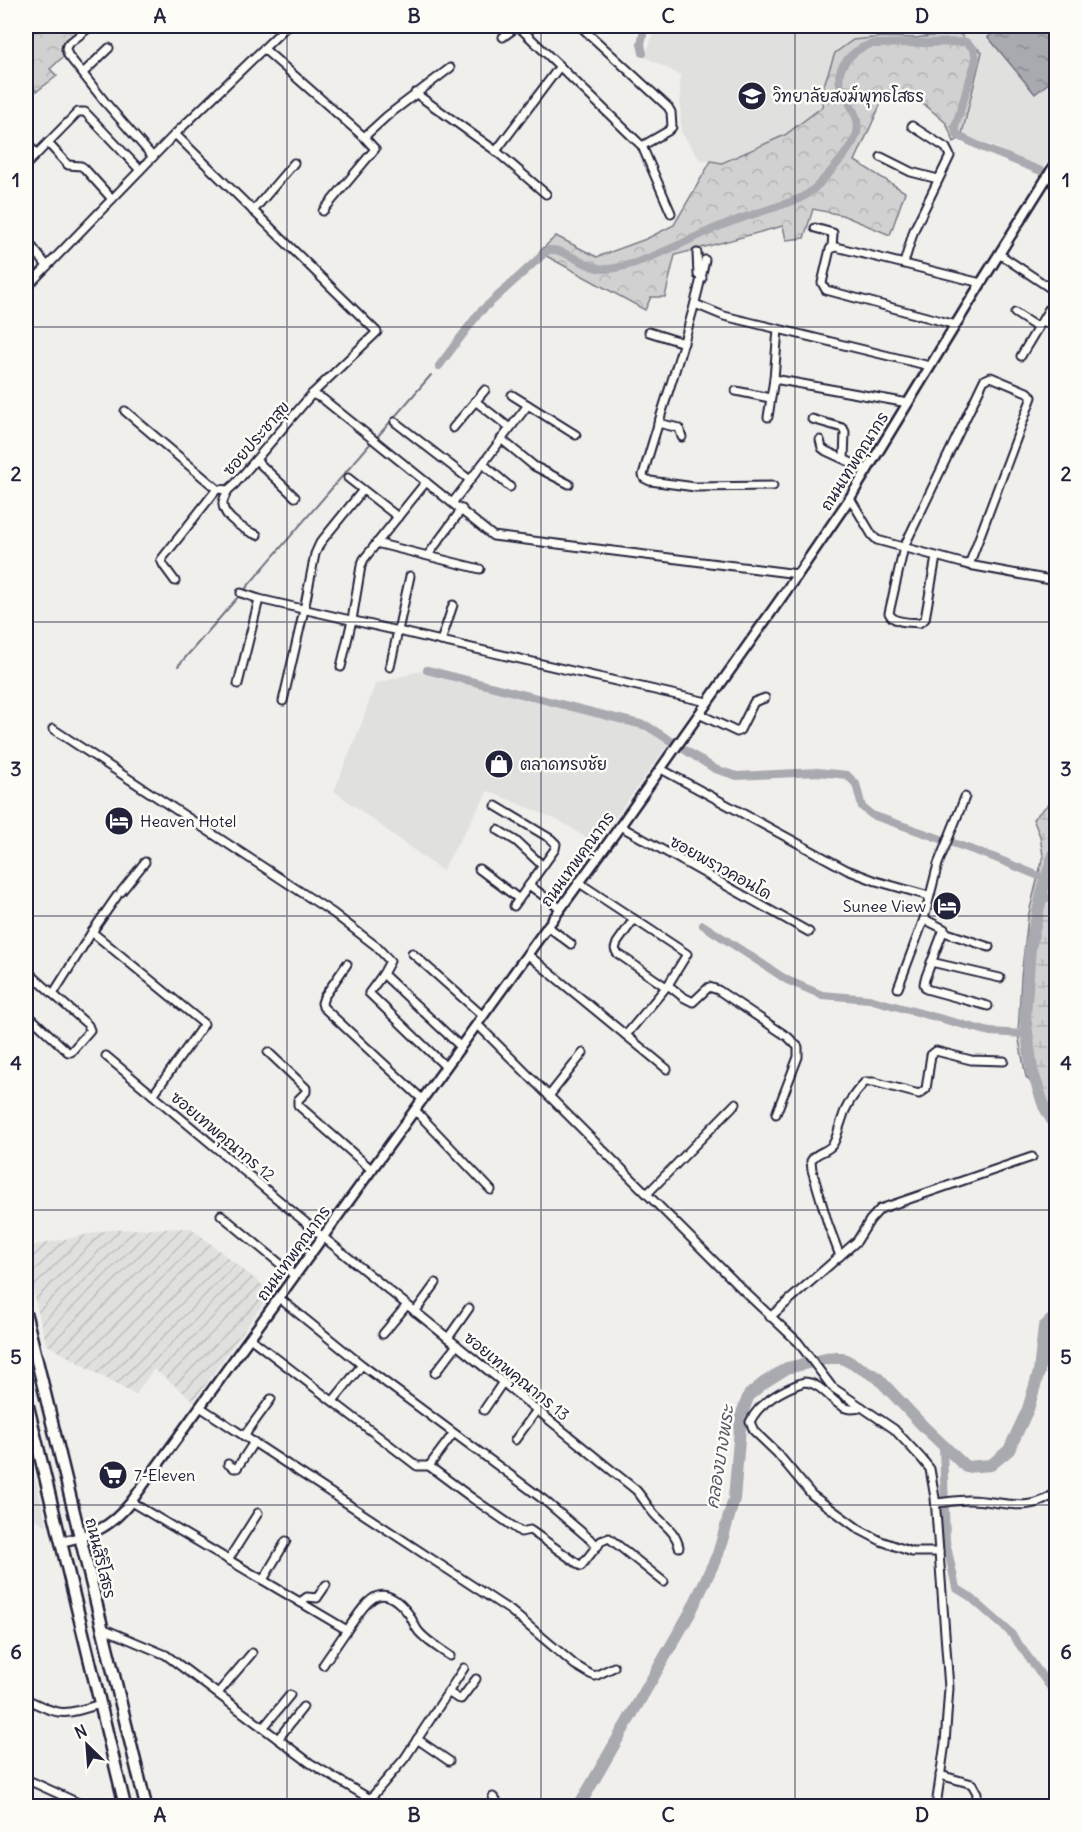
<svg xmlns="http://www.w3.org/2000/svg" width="1082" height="1832" font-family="Delius,'Playpen Sans Thai',sans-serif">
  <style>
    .built { fill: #e0e0df }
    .industrial { fill: url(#industrial-furrows) }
    .forest { fill: url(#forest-crowns); stroke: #7a7a86; stroke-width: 1.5 }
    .wetland { fill: url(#wetland-marsh); stroke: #7a7a86; stroke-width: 1.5 }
    .water { fill: url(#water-ripples); stroke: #737381; stroke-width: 1.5 }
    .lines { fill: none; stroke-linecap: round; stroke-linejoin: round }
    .stream { stroke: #737381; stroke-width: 2 }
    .canal { stroke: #a9a9b0; stroke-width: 8 }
    .river { stroke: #a9a9b0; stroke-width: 12 }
    .minor-casing { stroke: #22223b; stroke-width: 11 }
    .major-casing { stroke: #22223b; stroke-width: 13 }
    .highway-casing { stroke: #22223b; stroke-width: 15 }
    .minor { stroke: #fdfcf7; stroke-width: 7 }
    .major { stroke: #fdfcf7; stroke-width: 8 }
    .highway { stroke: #fdfcf7; stroke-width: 10 }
    .grid { fill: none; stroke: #22223b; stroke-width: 1.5; stroke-opacity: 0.55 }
    .labels { text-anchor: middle; stroke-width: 5; stroke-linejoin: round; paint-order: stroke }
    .poi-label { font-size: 16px; fill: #22223b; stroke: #fdfcf7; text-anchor: start }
    .street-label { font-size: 16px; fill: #22223b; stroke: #fdfcf7 }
    .water-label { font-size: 18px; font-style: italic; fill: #58586a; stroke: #fdfcf7 }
    .neatline { fill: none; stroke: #22223b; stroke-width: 2 }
    .grid-label { font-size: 20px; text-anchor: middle; font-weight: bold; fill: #22223b }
  </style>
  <defs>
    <pattern id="industrial-furrows" width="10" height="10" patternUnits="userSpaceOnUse" patternTransform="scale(1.5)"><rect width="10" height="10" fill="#e0e0df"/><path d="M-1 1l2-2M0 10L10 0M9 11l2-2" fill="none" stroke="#c0c0c0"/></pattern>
    <pattern id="forest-crowns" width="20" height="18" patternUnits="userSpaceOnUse" patternTransform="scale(1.5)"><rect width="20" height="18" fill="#d2d1d1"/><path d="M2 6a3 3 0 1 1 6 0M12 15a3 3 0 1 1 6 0" fill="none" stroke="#b4b3b4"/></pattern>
    <pattern id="wetland-marsh" width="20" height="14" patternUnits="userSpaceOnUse" patternTransform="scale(1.5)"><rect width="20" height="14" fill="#d2d1d1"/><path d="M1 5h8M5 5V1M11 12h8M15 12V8" fill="none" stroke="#b4b3b4"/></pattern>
    <pattern id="water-ripples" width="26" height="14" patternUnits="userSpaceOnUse" patternTransform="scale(1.5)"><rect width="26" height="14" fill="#a9a9b0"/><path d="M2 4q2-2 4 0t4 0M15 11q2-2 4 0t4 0" fill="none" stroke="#898990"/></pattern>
  </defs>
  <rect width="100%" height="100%" fill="#f0efec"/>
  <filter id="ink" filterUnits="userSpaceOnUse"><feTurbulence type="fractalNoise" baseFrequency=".0167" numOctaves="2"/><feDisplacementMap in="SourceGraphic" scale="12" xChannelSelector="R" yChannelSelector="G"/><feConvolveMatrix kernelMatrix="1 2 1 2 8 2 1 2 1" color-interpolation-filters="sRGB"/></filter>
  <g filter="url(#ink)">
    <g class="built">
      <path d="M656 26H1056V147L1040 172 994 146 961 138 982 52 915 38 883 37 853 40 824 85 822 107 785 135 721 163 700 160 681 132 680 75 645 57Z"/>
      <path d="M420 671 649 721 673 738 596 844 558 820 488 791 442 871 334 791 361 725 375 684Z"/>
      <path d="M26 1440 47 1526 26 1514Z"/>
    </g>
    <path class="industrial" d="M191 1228 271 1292 194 1401 154 1369 135 1395 46 1344 26 1263V1247L109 1230Z"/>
    <g class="forest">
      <path d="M26 26H86L64 46 65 55 50 69 57 76 37 91 26 81Z"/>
      <path d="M958 33 982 52 961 138 954 142 946 123 924 104 901 97 883 99 855 161 905 192 890 235 842 215 813 209 804 238 786 240 783 226 675 255 665 297H651L645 310 539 252 556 236 597 257 646 239 674 225 711 161 722 163 785 135 822 107 824 85 835 53 853 40 883 37 915 38Z"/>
    </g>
    <path class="wetland" d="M1056 797V1119L1046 1100 1026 1077 1018 1035 1021 977 1028 917 1043 856 1040 836 1033 819Z"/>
    <path class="water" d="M1001 26H1043L1056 42V77L1035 94 988 37Z"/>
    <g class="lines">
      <g class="stream">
        <path d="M378 436 431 375"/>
        <path d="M246 588 370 444"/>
        <path d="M178 666 238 597"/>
      </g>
      <g class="canal">
        <path d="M643 53 641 44 645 26"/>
        <path d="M439 366 479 313 548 250C566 248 584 268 604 269 636 269 692 237 723 225 749 215 775 208 801 198 807 195 814 189 819 184 829 174 854 146 857 133 863 105 828 92 843 65 850 54 858 48 871 44L966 42 974 49 976 60 955 127 957 135 981 147 1056 177"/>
        <path d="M427 670 647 726 715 769 737 776 818 772 847 775 856 784 862 807 872 815 993 857 1046 879"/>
        <path d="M1042 896 1056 900"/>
        <path d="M703 925 787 980 822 995 869 999 990 1032 1027 1034"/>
        <path d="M943 1445 946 1541 956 1588 969 1596 1010 1632 1056 1695"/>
      </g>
      <g class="river">
        <path d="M1056 849 1044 885 1030 948 1025 1016 1032 1070 1044 1106 1056 1127"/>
        <path d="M579 1806 690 1613 718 1554 734 1499 741 1416 749 1395 765 1382 787 1368 830 1358H842L877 1377 924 1427 966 1467 991 1465 1009 1450 1028 1409 1039 1372 1044 1327 1056 1316"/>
      </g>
      <g class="minor-casing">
        <g id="minor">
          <path d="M91 26 67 45 66 49 68 55 105 102 153 157"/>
          <path d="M518 26 642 146 671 213"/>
          <path d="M580 26 668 107 671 112 672 127 668 131 642 146"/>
          <path d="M503 37 518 26"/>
          <path d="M264 49 364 137 375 149 323 211"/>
          <path d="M83 73 109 48"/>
          <path d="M415 93 496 151"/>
          <path d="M364 137 387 116 450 68"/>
          <path d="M26 143 37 154"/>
          <path d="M48 143 68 165 81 166 84 168 112 199"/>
          <path d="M881 157 911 172 938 179"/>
          <path d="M26 165 78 112H85L140 170"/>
          <path d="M546 194 496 151 560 66"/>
          <path d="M253 211 294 163"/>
          <path d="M815 228 833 233 832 247"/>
          <path d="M26 239 47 266"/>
          <path d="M697 253 698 275 702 278"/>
          <path d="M999 254 1056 292"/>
          <path d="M705 260C690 333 663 403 643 475L644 478 650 481 695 487 773 486"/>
          <path d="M904 263 914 230 950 156 946 148 912 126"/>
          <path d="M26 288 175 134 287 26"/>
          <path d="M695 304 724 316 749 322 930 366"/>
          <path d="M1015 313 1038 328"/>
          <path d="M1043 321 1056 328"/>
          <path d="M956 325 826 290 822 283 830 249 836 247 981 283"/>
          <path d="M649 332 684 343"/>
          <path d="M1021 356 1056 297"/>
          <path d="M774 379 908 403"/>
          <path d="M736 391 770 398"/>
          <path d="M312 394 323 399 493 536 798 574"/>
          <path d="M512 395 576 435"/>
          <path d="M475 401 510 428"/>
          <path d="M125 411 217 489 228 490 235 484 312 394 377 332 175 134"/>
          <path d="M768 417 774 379 778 329"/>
          <path d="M812 419 843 428 845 432 844 459"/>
          <path d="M395 422 470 480"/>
          <path d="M658 423 679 428 682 437"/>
          <path d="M453 428 485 390"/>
          <path d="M501 439 534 466 569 484"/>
          <path d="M820 440 822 448 826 451 867 470"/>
          <path d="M256 460 295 497"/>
          <path d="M483 464 510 487"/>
          <path d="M348 478 398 517"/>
          <path d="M228 490C226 495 222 500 223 505 224 518 246 531 257 535"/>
          <path d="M850 498 872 535 877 540 969 565 1056 581"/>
          <path d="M453 502 528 405"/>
          <path d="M376 543 480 569"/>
          <path d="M428 555 462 509"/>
          <path d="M936 557 925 619 919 623C909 622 893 623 889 613L904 547 984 380 991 377 1029 393 1032 397 969 565"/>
          <path d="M175 581 164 566 161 560 217 489"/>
          <path d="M241 593 259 599 707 702"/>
          <path d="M441 641 453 605"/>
          <path d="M341 667 352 620 361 566 364 559 426 482"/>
          <path d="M390 667 410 576"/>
          <path d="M238 684 259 599"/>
          <path d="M283 701 304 610 315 554 320 543 363 490"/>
          <path d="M699 714 737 732 740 730 754 702 765 698"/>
          <path d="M53 729 333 913 376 946 390 961 383 974 369 993 446 1067"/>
          <path d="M661 769 847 870 876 881 929 896"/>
          <path d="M496 806 551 839 556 844 555 849 514 906"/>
          <path d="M620 826 809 932"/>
          <path d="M498 830 516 841 543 866"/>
          <path d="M479 869 519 899"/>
          <path d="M578 882 687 954 668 985 626 1035"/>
          <path d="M529 885 560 908"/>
          <path d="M121 892 145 862"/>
          <path d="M634 919 617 943 615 949 617 953 666 987"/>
          <path d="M924 919 944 929 925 979 924 984 926 989 988 1006"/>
          <path d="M547 926 571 944"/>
          <path d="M92 932 204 1024 153 1095"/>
          <path d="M944 932 989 947"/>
          <path d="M412 953 483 1016"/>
          <path d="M527 954 667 1069"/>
          <path d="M931 962 1000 978"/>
          <path d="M347 964 324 997 322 1003 323 1007 423 1100"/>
          <path d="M26 970 88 1025 90 1030 71 1052H68L26 1013"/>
          <path d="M383 974 461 1047"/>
          <path d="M668 985 683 997 693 1002 709 987 718 990 788 1037 798 1047V1057L776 1114"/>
          <path d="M898 988 924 919 938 864 965 797"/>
          <path d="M53 994 92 932 117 896"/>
          <path d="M477 1024 747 1294 798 1342 832 1387 894 1429 922 1459 930 1469 935 1498 949 1688 945 1743 936 1806"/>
          <path d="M268 1052 306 1088V1092L298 1100V1105L372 1170"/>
          <path d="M106 1056 323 1237 636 1490C644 1499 649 1509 657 1517 667 1527 676 1533 679 1547"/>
          <path d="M549 1096 583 1053"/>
          <path d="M415 1110 491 1190"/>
          <path d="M647 1194 736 1103"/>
          <path d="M221 1215 295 1276"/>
          <path d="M840 1256 828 1224 812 1170 811 1161C816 1151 827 1153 833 1144 837 1138 838 1130 841 1122 845 1107 854 1093 865 1082H874L919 1094 926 1089 931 1055 936 1051 971 1060 1004 1061"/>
          <path d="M279 1298 362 1365 544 1500 598 1546"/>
          <path d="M415 1312 436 1283"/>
          <path d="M770 1317 857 1241 870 1220 880 1209 1032 1157"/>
          <path d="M383 1334 407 1305"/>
          <path d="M250 1338 417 1466H429L472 1498 521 1532 530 1530 581 1566 601 1541 609 1538 664 1582"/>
          <path d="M448 1338 469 1308"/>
          <path d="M435 1373 457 1345"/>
          <path d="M333 1401 362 1365"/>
          <path d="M200 1407 511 1611 575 1665 590 1674 595 1676 614 1667"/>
          <path d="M862 1407C835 1418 829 1383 804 1382 784 1389 759 1402 750 1422L754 1431 777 1453 812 1495 860 1530 881 1541 912 1552H939"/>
          <path d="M484 1410 503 1382"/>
          <path d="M244 1436 271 1399"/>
          <path d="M515 1440 537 1410"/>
          <path d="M228 1464 234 1468H237L254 1442"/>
          <path d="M429 1466 453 1434"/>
          <path d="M131 1502 347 1630C366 1604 379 1576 408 1613 413 1620 415 1628 420 1633 428 1642 440 1649 450 1656"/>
          <path d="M936 1503C947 1502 958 1500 969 1500 1000 1500 1031 1515 1056 1492"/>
          <path d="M228 1560 258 1513"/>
          <path d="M263 1580 286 1541"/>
          <path d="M300 1602 307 1597 317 1598 326 1585"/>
          <path d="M102 1628 166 1655 310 1763 382 1806"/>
          <path d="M323 1665 347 1630"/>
          <path d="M448 1692 457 1698 461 1699 476 1679"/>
          <path d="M218 1693 252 1653"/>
          <path d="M26 1699C61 1716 62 1716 100 1704"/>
          <path d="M263 1728 290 1695"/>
          <path d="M278 1739 303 1707"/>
          <path d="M417 1739 449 1761"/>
          <path d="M940 1775 972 1784 977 1793 976 1806"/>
          <path d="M26 1779 85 1806"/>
          <path d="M493 1797 500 1806"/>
          <path d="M370 1799 405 1758 464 1668"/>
        </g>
      </g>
      <g class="major-casing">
        <path id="major" d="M61 1542C92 1535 110 1528 131 1502L616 832 798 574 850 498 981 283 1056 163"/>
      </g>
      <g class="highway-casing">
        <g id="highway">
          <path d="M26 1316 146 1806"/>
          <path d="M26 1398 125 1806"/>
        </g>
      </g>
      <use href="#minor" class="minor"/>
      <use href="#major" class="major"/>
      <use href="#highway" class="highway"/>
    </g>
  </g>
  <path class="grid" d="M287 26V1806M541 26V1806M795 26V1806M26 327H1056M26 622H1056M26 916H1056M26 1210H1056M26 1505H1056"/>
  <defs>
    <g id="university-disc" transform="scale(1.5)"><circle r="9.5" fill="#22223b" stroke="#fdfcf7"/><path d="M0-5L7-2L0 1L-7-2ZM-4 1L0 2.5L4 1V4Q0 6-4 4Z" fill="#fff"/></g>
    <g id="shop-disc" transform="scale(1.5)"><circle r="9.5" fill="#22223b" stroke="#fdfcf7"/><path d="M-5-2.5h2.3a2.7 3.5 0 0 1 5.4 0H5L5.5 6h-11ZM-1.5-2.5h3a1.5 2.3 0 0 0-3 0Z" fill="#fff"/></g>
    <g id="hotel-disc" transform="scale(1.5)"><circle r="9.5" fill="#22223b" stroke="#fdfcf7"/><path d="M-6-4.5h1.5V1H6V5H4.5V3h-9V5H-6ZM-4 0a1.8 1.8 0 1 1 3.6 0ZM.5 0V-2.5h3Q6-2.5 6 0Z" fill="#fff"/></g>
    <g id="supermarket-disc" transform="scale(1.5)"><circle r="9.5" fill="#22223b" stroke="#fdfcf7"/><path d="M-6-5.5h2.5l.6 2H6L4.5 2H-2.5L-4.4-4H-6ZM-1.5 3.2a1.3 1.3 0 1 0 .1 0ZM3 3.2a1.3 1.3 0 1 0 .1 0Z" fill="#fff"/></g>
  </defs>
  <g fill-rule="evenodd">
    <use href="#university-disc" x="752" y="96"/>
    <use href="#shop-disc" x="499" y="764"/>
    <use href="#hotel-disc" x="119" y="821"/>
    <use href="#hotel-disc" x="947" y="906"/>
    <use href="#supermarket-disc" x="113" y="1475"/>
  </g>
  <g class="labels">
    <g class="poi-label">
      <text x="773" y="102">วิทยาลัยสงฆ์พุทธโสธร</text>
      <text x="520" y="770">ตลาดทรงชัย</text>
      <text x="140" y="827">Heaven Hotel</text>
      <text x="926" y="912" text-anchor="end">Sunee View</text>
      <text x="134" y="1481">7-Eleven</text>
    </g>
    <g class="street-label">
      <text transform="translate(256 438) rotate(-49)" y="6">ซอยประชาสุข</text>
      <text transform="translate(854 461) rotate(-58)" y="6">ถนนเทพคุณากร</text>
      <text transform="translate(577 859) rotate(-54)" y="6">ถนนเทพคุณากร</text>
      <text transform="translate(721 867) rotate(29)" y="6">ซอยพราวคอนโด</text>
      <text transform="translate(223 1136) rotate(40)" y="6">ซอยเทพคุณากร 12</text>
      <text transform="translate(293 1253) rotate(-54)" y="6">ถนนเทพคุณากร</text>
      <text transform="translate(517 1376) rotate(39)" y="6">ซอยเทพคุณากร 13</text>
      <text transform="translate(101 1558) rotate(76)" y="6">ถนนสิริโสธร</text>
    </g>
    <g class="water-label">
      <text transform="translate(720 1457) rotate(-81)" y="6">คลองบางพระ</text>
    </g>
  </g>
  <rect width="1082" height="1832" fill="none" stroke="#fdfcf7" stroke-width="66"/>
  <g transform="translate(87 1745) rotate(335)" stroke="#fdfcf7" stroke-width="4.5" paint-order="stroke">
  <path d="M0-4.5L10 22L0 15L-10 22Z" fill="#22223b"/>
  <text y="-9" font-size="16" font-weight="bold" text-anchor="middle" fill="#22223b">N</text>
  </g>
  <rect x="33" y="33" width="1016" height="1766" class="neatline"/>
  <g class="grid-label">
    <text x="160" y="23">A</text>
    <text x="414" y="23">B</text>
    <text x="668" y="23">C</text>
    <text x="922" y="23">D</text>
    <text x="16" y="187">1</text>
    <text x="1066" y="187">1</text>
    <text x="16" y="481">2</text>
    <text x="1066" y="481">2</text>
    <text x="16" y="776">3</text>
    <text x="1066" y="776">3</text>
    <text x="16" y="1070">4</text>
    <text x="1066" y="1070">4</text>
    <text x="16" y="1364">5</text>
    <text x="1066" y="1364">5</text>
    <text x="16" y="1659">6</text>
    <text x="1066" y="1659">6</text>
    <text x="160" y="1822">A</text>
    <text x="414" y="1822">B</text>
    <text x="668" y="1822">C</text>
    <text x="922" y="1822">D</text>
  </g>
</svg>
